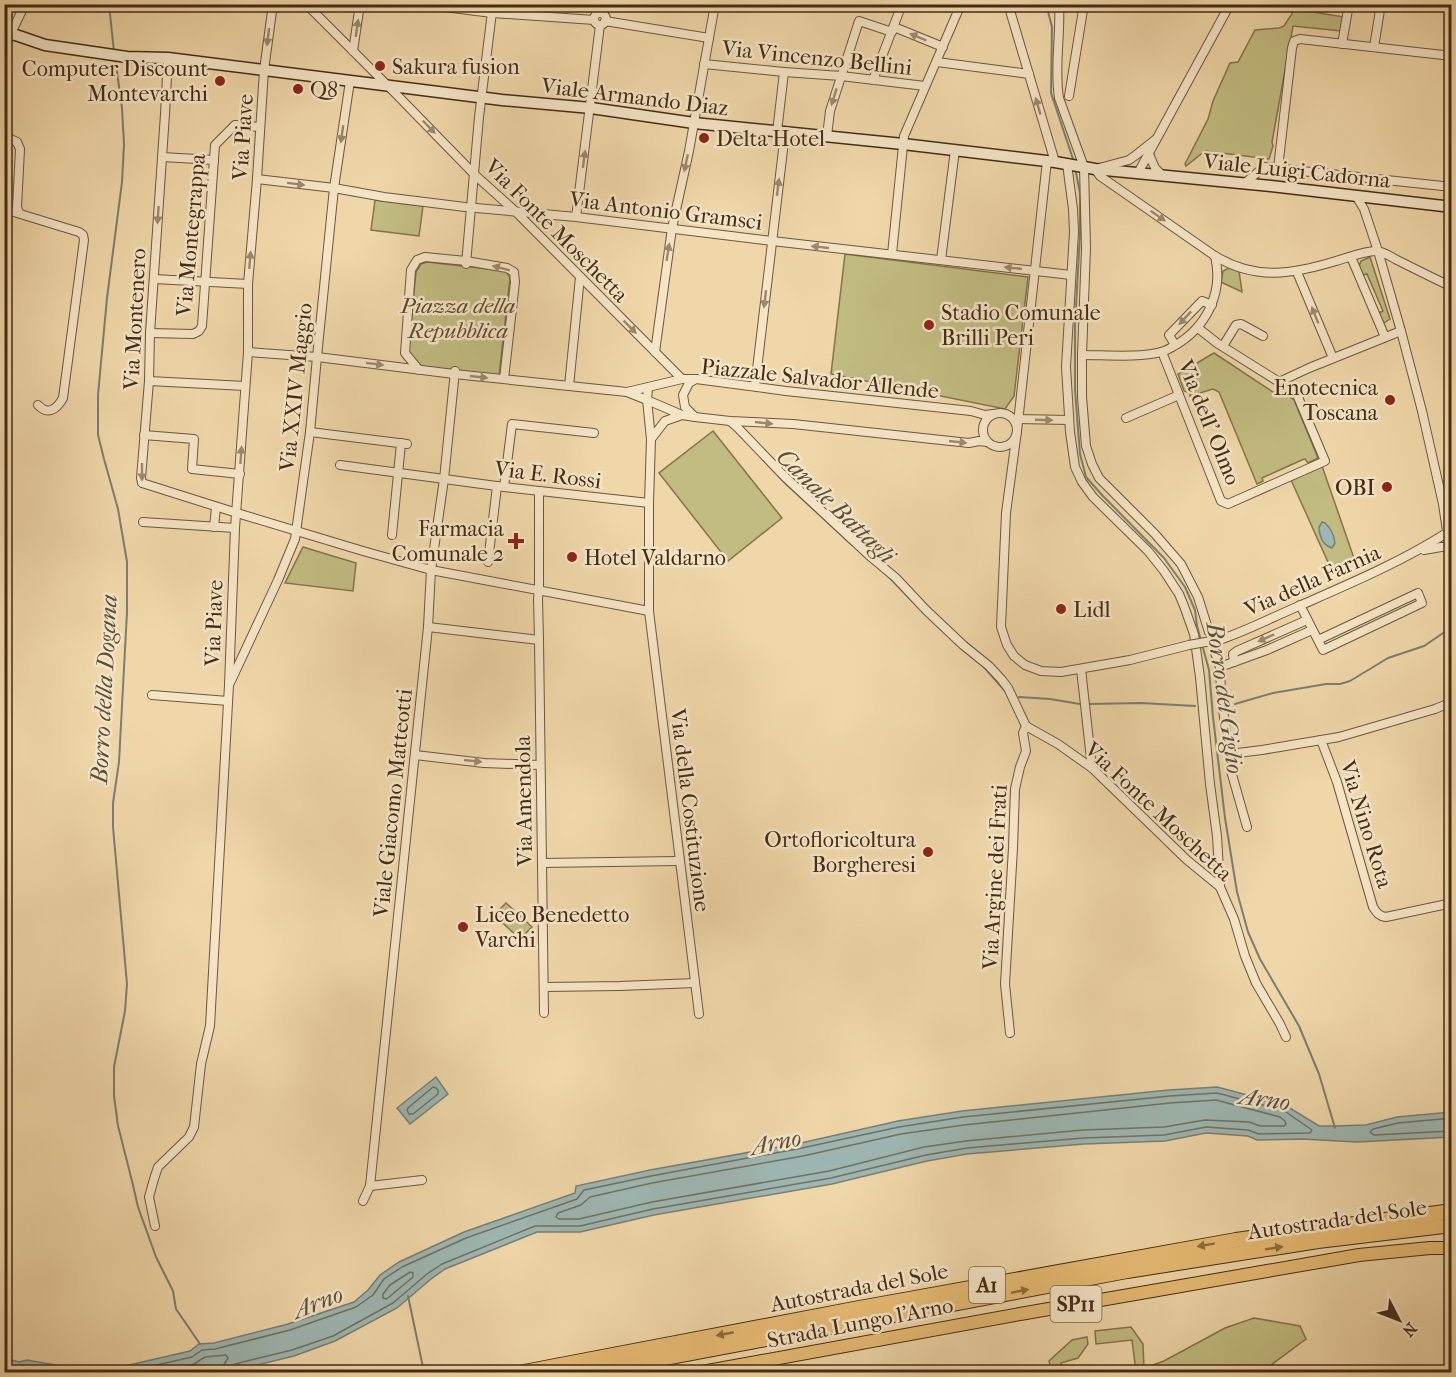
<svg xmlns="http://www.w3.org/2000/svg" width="1456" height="1377" font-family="'IM FELL French Canon',serif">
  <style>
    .green { fill: #c2bc82; stroke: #83744c; stroke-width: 1.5 }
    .water { fill: #9eb7b3; stroke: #7a7f74; stroke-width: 1.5 }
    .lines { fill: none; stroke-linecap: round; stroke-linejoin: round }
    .shore { stroke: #717164; stroke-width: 1.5 }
    .stream { stroke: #7a7f74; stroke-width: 2 }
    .street-casing { stroke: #6f563b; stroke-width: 10 }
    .secondary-casing { stroke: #442b16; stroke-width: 13 }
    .primary-casing { stroke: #442b16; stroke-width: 14 }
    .highway-casing { stroke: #442b16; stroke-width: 16 }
    .street { stroke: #f5e5c7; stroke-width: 8 }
    .secondary { stroke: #f5e5c7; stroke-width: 10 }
    .primary { stroke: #e8bc74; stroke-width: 12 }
    .highway { stroke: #e8bc74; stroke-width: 14 }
    .street-bridge-casing { stroke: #6f563b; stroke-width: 10; stroke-linecap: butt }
    .street-bridge { stroke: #f5e5c7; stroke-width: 8 }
    .oneway { fill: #9c886e }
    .oneway2 { fill: #8e6c40 }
    .poi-dot { fill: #8f2418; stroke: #f5e5c7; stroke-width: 2 }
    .labels { text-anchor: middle; stroke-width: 5; stroke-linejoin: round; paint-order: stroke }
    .shield { fill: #f5e5c7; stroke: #79634b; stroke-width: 1.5 }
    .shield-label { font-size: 21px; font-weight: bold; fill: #442b16 }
    .street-label { font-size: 22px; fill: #442b16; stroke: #f5e5c7 }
    .poi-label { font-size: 22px; fill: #442b16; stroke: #f5e5c7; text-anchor: start }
    .park-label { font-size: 22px; font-style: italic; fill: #5d482c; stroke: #f5e5c7 }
    .water-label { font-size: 24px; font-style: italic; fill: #5a4e3d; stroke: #f5e5c7 }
  </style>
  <rect width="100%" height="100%" fill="#f0d7a9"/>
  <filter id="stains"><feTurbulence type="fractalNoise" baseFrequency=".00333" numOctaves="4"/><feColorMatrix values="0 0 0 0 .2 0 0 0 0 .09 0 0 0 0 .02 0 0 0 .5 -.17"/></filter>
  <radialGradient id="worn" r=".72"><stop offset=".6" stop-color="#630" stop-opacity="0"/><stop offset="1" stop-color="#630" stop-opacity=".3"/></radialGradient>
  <g class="green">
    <path d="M1295 9 1344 17 1341 31 1293 26 1272 142 1273 146 1269 159 1205 151 1186 166 1185 164 1208 119 1213 101 1230 63 1238 62 1255 30 1279 28 1284 26Z"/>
    <path d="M375 200 423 206 419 236 371 230Z"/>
    <path d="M845 254 1028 277 1014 396 1005 409 831 374Z"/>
    <path d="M1370 257 1390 319 1384 323 1378 313 1383 311 1367 274 1363 275 1359 266 1361 261Z"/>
    <path d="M427 262 506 271 510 278 499 376 419 366 408 352 416 272 421 264Z"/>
    <path d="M1229 268 1239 271 1242 292 1221 282 1223 271Z"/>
    <path d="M1214 353 1276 394 1283 392 1294 400 1318 458 1308 463 1305 459H1304L1262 478 1263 481 1257 484 1219 392 1213 389 1190 396V393L1184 391 1178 374Z"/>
    <path d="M713 431 782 518 728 561 659 473Z"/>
    <path d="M1322 466 1355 561 1332 571 1291 480Z"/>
    <path d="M303 547 356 563 353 591 285 583Z"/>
    <path d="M506 903 532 927 520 939 494 915Z"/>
    <path d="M1254 1318 1300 1326 1306 1339 1263 1371 1257 1372H1136L1132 1340 1096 1344 1095 1331 1131 1327 1143 1344 1144 1368 1164 1361 1225 1328Z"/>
    <path d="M1087 1337 1088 1344 1078 1358 1061 1363 1063 1372H1052L1049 1361 1072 1340Z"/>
  </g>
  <g class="water">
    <path d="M1322 522 1325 523C1331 528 1334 536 1335 543L1332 548C1322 545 1319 535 1319 527Z"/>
    <path d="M436 1077 448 1094 410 1124 397 1108Z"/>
    <path d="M1217 1087 1285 1105 1319 1126H1334L1366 1125 1397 1117 1451 1112V1137L1357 1142 1302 1139 1257 1140 1248 1136 1206 1133 1165 1141 1084 1144 967 1154 927 1161 832 1184 654 1215 580 1232H537L445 1269 431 1279 397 1308 335 1341 294 1356 241 1369 219 1372H5V1358L19 1362 27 1360 96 1372 125 1366 190 1351 199 1344 214 1343 288 1324 354 1302 368 1290 380 1275 399 1262 464 1232 575 1193 576 1186 650 1170 801 1143 898 1121 962 1111 1169 1090Z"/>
  </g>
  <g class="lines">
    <g class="shore">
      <path d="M433 1087 436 1088 438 1090V1094L413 1114H409L407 1110 408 1108Z"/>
      <path d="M1216 1100 1280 1117 1285 1121 1286 1124 1284 1126H1260L1249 1122 1205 1120 1164 1127 1083 1130 966 1141 924 1147 829 1171 652 1202 579 1219H559L556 1217 558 1213 581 1205 590 1197 652 1183 803 1156 901 1134 964 1125 1170 1103Z"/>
      <path d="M1452 1118 1398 1123 1373 1129 1370 1132 1374 1135 1452 1131"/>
      <path d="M410 1272 413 1273V1277L389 1297 386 1299 383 1298V1294L390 1285Z"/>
      <path d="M4 1364 18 1368 28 1366 69 1372"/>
      <path d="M126 1372 192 1357 202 1350 215 1349 290 1330 356 1307 373 1295 384 1279 402 1267 466 1238 577 1199 584 1190 651 1176 802 1148 899 1127 963 1117 1170 1096 1217 1093 1283 1110 1312 1130 1311 1132 1309 1133 1259 1134 1248 1130 1206 1127 1164 1135 1083 1138 967 1148 926 1155 831 1178 653 1209 580 1226H535L442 1264 427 1274 393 1303 333 1336 292 1350 235 1364 231 1367 230 1372"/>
      <path d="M158 1372 194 1364 205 1357 226 1355 228 1358 223 1366 222 1372"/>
    </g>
    <g class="stream">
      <path d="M109 4 114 52"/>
      <path d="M1046 4 1052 27 1051 93 1074 162"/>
      <path d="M115 58 122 108 124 144 122 182 107 298 98 395V435L104 459 118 509 127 562V612L119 762 113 803V827L127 984 125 1011 114 1067V1096L118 1126 132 1181 138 1207 156 1257 173 1291 176 1309 200 1344"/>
      <path d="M1075 168 1080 193V234L1075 325V390L1080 454 1086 477 1102 495 1164 558 1185 587 1195 610 1197 626 1209 670 1213 717 1225 818 1237 892 1248 932 1260 959 1299 1026 1319 1074 1335 1128"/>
      <path d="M757 453 786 484 852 545"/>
      <path d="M890 578 913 602"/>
      <path d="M983 666 1005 691"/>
      <path d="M1019 697 1050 699 1080 704"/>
      <path d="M1090 704 1141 703 1195 706"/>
      <path d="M1235 704 1273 693 1326 684H1340L1350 681 1388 658 1424 646 1452 627"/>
      <path d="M408 1296 424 1372"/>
    </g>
    <g class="street-casing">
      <g id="street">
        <path d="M306 4 397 95 475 175 515 211 682 379"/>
        <path d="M421 4 492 13 594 20"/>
        <path d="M1008 4 1055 162"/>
        <path d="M1059 4C1061 35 1054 67 1059 98L1084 167 1086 248 1082 355V397L1086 446 1092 464 1099 478 1155 534 1181 564 1198 597 1209 632"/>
        <circle cx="600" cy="19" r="6"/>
        <path d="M605 21 709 38"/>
        <path d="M894 27 943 47"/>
        <path d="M1342 44 1349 4"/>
        <path d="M1374 47 1381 4"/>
        <path d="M4 48 25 4"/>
        <path d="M353 51 360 4"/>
        <path d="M168 58 165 114 150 333 149 381 141 478 142 483 237 513 363 551 431 570 649 611"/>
        <path d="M937 62 1029 74"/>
        <path d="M704 64 784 72 841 76 925 86"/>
        <path d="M873 80 902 4"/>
        <path d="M1069 96 1084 4"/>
        <path d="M777 132 784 72"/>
        <path d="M4 136 17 142 20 149 17 207 19 213"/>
        <path d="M827 136 830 111 859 21 892 32"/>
        <path d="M1149 154 1155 168 1163 176"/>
        <path d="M162 157 214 160"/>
        <path d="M1047 161 1017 431 1006 513 1001 627 1007 645 1014 656 1025 665 1041 671 1061 672 1130 660 1189 645"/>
        <path d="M1067 164 1073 209 1074 232 1066 367 1070 432 1075 467 1082 482 1093 497 1148 551 1164 571 1179 594 1184 606 1194 634 1200 677 1210 784 1217 836 1220 887"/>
        <path d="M1099 168 1129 160 1136 155 1155 140"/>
        <path d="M1278 168 1292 48 1294 41 1300 39 1452 56"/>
        <path d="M1095 169 1100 176 1215 256C1256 281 1293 274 1336 261 1347 258 1364 251 1376 251 1383 251 1391 257 1397 260 1415 269 1433 278 1452 287"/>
        <path d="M1138 173 1230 4"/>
        <path d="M257 179 334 188 384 197 465 207 576 217 772 241 1071 275"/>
        <path d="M1245 183 1264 167 1452 187"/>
        <path d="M1356 196 1364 209 1378 251 1401 331 1422 411 1443 504 1447 531"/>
        <path d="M4 209 79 232 83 235 84 240 63 398C57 409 48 416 38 405"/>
        <path d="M576 217 600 25"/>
        <path d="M892 254 904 136 961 4"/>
        <path d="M1351 257 1385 337"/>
        <path d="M941 260 955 150"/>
        <path d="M466 264 479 117 493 4"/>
        <path d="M1297 272 1333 358"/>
        <path d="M154 279 248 284"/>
        <path d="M150 333 193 334 199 331 202 326 215 145 235 125 260 127"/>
        <path d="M1175 345 1169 335 1172 332 1202 301 1212 305"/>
        <path d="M1223 346 1236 325 1241 324 1263 336"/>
        <path d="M248 352 317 357 454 374 627 392"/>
        <path d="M655 352 672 228 689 151 715 4"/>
        <path d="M1162 352 1221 501 1228 504 1325 461 1295 390 1279 382 1217 343 1198 328"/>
        <path d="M1082 355C1106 355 1139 358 1161 352 1166 351 1170 348 1174 346 1206 328 1224 293 1215 256"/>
        <path d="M419 370 405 353 411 270 417 260 425 257 466 261 507 268 514 272 515 282 504 379"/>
        <path d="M696 379H682L627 392 647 400 651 439 649 503V611L699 1014"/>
        <path d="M149 381 245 386"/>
        <path d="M1279 382 1309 368 1401 331"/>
        <path d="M569 386 580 277"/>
        <path d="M755 386 785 133"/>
        <path d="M648 388 647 400 682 415 695 417"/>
        <circle cx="1000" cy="430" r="17"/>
        <path d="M1126 418 1179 395"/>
        <path d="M1018 419 1069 420"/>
        <path d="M730 421 738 428 784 476 871 557 896 578 926 610 963 645 989 666 1002 680 1008 688 1026 726 1058 744 1092 768 1187 860 1220 887 1234 919 1245 956 1256 983 1280 1024 1286 1037"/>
        <path d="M310 432 407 444"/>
        <path d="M144 435 194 439 192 469 240 474"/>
        <path d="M651 439 665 421 682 415"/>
        <path d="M987 442 979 441 969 443 793 424 730 421 695 417 685 407 683 395 689 383 696 379 786 391 971 411 985 415 993 414"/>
        <path d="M340 465 504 487 649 503"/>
        <path d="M504 487 512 424 594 433"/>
        <path d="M539 491V589L538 599 539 640 544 1013"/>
        <path d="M143 522 235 528"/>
        <path d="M214 527 216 507"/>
        <path d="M392 535 401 443"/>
        <path d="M1424 550 1441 547H1449"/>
        <path d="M488 562 497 486"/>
        <path d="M1300 605 1323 650 1422 603 1418 593 1318 640"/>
        <path d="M428 627 539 640"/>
        <path d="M1222 639C1248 630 1273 617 1299 606 1349 584 1399 563 1445 534"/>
        <path d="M1214 650 1220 667 1221 693 1231 771 1247 827"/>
        <path d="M1234 662 1233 654 1237 651 1307 620"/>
        <path d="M1220 667 1267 650 1312 630"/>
        <path d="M1081 669 1092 768"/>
        <path d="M230 683 278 580 295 539 310 432 317 357 334 188 350 81"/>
        <path d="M152 695 228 701"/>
        <path d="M1321 740 1337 782 1373 907C1377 913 1379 916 1386 917L1452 903"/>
        <path d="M1229 754 1262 750 1339 737 1435 709 1452 702"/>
        <path d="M415 755 484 763 540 765"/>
        <path d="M542 863 679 861"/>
        <path d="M544 987 620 986 695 983"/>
        <path d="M1010 1033 1005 984 1013 848 1015 789 1020 767 1026 751 1023 733 1026 726"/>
        <path d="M422 1180 370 1186 428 627 431 570 444 479 455 371"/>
        <path d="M363 1201 370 1186"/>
        <path d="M155 1226 149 1197 154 1179 158 1167 189 1137 194 1127 201 1064 210 1026 229 685 235 528 248 352V284L257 179 264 70 273 4"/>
      </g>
    </g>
    <g class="secondary-casing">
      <path id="secondary" d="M4 31 45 45 127 57 168 58 502 100 591 108 694 123 903 144 1055 162 1095 169 1271 186 1452 207"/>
    </g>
    <g class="primary-casing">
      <path id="primary" d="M702 1372 1020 1314 1359 1255 1430 1248H1452"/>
    </g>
    <g class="highway-casing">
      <g id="highway">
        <path d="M524 1372 854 1309 1236 1240 1452 1211"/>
        <path d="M591 1372 1127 1271 1318 1241 1452 1225"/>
      </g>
    </g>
    <use href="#street" class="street"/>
    <use href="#secondary" class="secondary"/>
    <use href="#primary" class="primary"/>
    <use href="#highway" class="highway"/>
    <g class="street-bridge-casing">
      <path id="street-bridge" d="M1189 645 1222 639"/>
    </g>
    <use href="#street-bridge" class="street-bridge"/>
  </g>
  <defs><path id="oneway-solid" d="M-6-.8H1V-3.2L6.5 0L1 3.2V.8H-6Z" transform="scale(1.5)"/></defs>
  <g class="oneway">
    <use href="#oneway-solid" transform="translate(357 28) rotate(-82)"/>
    <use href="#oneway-solid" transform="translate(268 37) rotate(97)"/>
    <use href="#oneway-solid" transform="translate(918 37) rotate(-157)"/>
    <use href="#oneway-solid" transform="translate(834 97) rotate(107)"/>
    <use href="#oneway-solid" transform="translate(1038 106) rotate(-106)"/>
    <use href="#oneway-solid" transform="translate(429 127) rotate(46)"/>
    <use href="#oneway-solid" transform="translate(342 134) rotate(98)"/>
    <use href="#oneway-solid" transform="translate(584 159) rotate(-83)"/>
    <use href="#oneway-solid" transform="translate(686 163) rotate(102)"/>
    <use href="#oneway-solid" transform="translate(296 184) rotate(7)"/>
    <use href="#oneway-solid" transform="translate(778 187) rotate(-83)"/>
    <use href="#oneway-solid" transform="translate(158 215) rotate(94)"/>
    <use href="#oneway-solid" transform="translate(1158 216) rotate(35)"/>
    <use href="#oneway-solid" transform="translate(820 247) rotate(-174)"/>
    <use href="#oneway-solid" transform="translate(668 252) rotate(-81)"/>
    <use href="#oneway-solid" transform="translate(250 260) rotate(-85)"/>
    <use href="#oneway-solid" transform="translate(501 268) rotate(-165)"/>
    <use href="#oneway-solid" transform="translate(1013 268) rotate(-174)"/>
    <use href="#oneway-solid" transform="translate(765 299) rotate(97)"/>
    <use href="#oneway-solid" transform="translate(1315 315) rotate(-112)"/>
    <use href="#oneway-solid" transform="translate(1185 318) rotate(133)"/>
    <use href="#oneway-solid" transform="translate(630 327) rotate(45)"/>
    <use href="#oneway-solid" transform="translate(375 364) rotate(7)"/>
    <use href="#oneway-solid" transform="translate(479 377) rotate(6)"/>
    <use href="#oneway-solid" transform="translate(1044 420) rotate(2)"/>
    <use href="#oneway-solid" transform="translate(764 423) rotate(6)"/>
    <use href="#oneway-solid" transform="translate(958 442) rotate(6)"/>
    <use href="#oneway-solid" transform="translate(241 455) rotate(-86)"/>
    <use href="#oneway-solid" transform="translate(142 472) rotate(90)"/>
    <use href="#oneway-solid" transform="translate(1266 638) rotate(156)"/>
    <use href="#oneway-solid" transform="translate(473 761) rotate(6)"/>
  </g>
  <g class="oneway2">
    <use href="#oneway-solid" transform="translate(1206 1245) rotate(170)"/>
    <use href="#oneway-solid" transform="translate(1274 1248) rotate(-9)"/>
    <use href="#oneway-solid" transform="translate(1020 1291) rotate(-11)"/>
    <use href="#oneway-solid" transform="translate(725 1334) rotate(169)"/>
  </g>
  <g class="poi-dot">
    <circle cx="380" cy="66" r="6"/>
    <circle cx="220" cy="81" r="6"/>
    <circle cx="298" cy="89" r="6"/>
    <circle cx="704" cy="138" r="6"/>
    <circle cx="929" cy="325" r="6"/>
    <circle cx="1390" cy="400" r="6"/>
    <circle cx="1387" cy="487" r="6"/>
    <path d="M513 532h6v6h6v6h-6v6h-6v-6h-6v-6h6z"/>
    <circle cx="572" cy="557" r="6"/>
    <circle cx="1061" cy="609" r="6"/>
    <circle cx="928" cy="852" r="6"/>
    <circle cx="463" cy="927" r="6"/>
  </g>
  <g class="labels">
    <g class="shield">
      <rect x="969" y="1267" width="36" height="36" rx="4.5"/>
      <rect x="1050.5" y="1286" width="51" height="36" rx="4.5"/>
    </g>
    <g class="shield-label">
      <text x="987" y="1292">A1</text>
      <text x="1076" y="1311">SP11</text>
    </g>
    <g class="street-label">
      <text transform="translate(817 57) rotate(6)" y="8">Via Vincenzo Bellini</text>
      <text transform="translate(635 96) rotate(7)" y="8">Viale Armando Diaz</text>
      <text transform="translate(242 137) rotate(-86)" y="8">Via Piave</text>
      <text transform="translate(1297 170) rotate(6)" y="8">Viale Luigi Cadorna</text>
      <text transform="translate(666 210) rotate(7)" y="8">Via Antonio Gramsci</text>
      <text transform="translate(557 230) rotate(45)" y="8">Via Fonte Moschetta</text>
      <text transform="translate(190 235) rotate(-85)" y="8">Via Montegrappa</text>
      <text transform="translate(134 319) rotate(-87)" y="8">Via Montenero</text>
      <text transform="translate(820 378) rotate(6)" y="8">Piazzale Salvador Allende</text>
      <text transform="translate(295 387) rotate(-84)" y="8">Via XXIV Maggio</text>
      <text transform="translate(1210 422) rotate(68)" y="8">Via dell' Olmo</text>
      <text transform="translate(548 474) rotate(7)" y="8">Via E. Rossi</text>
      <text transform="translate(1312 580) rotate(-24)" y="8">Via della Farnia</text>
      <text transform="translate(213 623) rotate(-88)" y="8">Via Piave</text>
      <text transform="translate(523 801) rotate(-91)" y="8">Via Amendola</text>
      <text transform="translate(392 803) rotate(-84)" y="8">Viale Giacomo Matteotti</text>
      <text transform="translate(691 810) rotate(83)" y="8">Via della Costituzione</text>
      <text transform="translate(1159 811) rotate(43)" y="8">Via Fonte Moschetta</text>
      <text transform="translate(1367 824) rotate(73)" y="8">Via Nino Rota</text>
      <text transform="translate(994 877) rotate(-87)" y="8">Via Argine dei Frati</text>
      <text transform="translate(1337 1219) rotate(-8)" y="8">Autostrada del Sole</text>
      <text transform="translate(859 1287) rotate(-11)" y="8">Autostrada del Sole</text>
      <text transform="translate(860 1322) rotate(-11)" y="8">Strada Lungo l'Arno</text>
    </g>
    <g class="poi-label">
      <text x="392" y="74">Sakura fusion</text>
      <text x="208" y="76" text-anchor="end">Computer Discount<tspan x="208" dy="25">Montevarchi</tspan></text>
      <text x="310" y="97">Q8</text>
      <text x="716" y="146">Delta Hotel</text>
      <text x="941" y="320">Stadio Comunale<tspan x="941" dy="25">Brilli Peri</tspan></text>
      <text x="1378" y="395" text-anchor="end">Enotecnica<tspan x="1378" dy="25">Toscana</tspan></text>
      <text x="1375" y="495" text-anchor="end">OBI</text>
      <text x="504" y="536" text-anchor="end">Farmacia<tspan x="504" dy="25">Comunale 2</tspan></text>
      <text x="584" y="565">Hotel Valdarno</text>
      <text x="1073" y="617">Lidl</text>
      <text x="916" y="847" text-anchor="end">Ortofloricoltura<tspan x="916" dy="25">Borgheresi</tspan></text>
      <text x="475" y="922">Liceo Benedetto<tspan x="475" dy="25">Varchi</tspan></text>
    </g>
    <g class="park-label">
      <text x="458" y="313">Piazza della<tspan x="458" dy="25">Repubblica</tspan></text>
    </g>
    <g class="water-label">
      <text transform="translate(836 506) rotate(44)" y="8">Canale Battagli</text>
      <text transform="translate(104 689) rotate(-87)" y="8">Borro della Dogana</text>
      <text transform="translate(1225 698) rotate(82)" y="8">Borro del Giglio</text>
      <text transform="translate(1265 1099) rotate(8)" y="8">Arno</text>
      <text transform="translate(776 1142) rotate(-11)" y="8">Arno</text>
      <text transform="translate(318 1302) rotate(-21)" y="8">Arno</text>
    </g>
  </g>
  <rect width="1456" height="1377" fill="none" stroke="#f0d7a9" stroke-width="24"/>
  <rect x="6" y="6" width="1444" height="1365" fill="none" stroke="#442b16" stroke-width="3"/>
  <rect x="12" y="12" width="1432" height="1353" fill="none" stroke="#442b16" stroke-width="1.5"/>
  <g transform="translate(1399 1320) rotate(132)" stroke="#f5e5c7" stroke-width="4.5" paint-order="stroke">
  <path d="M0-4.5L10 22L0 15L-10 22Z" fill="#442b16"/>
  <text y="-9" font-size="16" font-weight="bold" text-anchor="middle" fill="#442b16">N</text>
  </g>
  <rect width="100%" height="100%" filter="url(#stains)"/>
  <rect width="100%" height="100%" fill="url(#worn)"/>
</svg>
